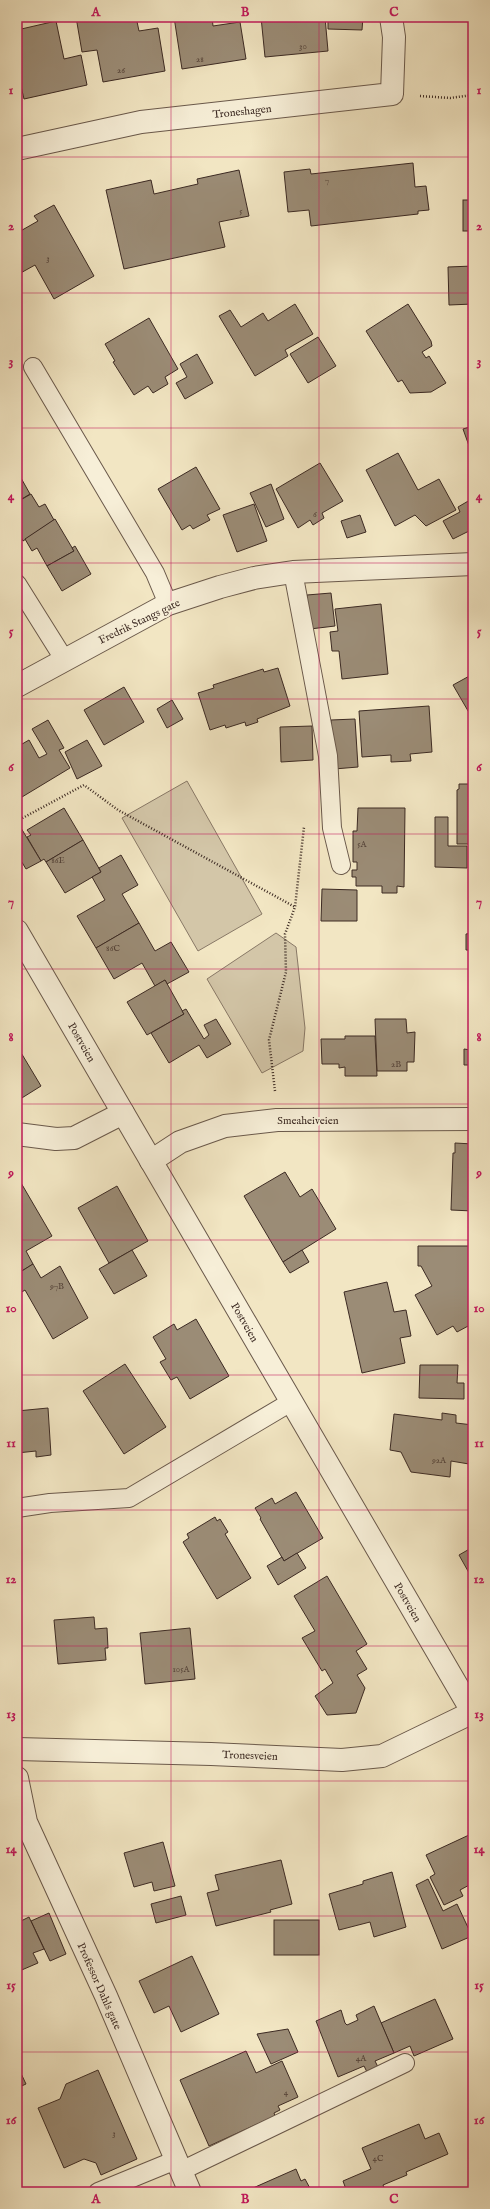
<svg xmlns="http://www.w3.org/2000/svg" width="490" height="2209" font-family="'IM FELL English',serif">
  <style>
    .green { fill: #d3c6a8; stroke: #887866 }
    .building { fill: #9b8c76; stroke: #3c2a23 }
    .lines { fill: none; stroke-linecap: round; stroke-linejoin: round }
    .service-casing { stroke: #6a594b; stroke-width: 20 }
    .minor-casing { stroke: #6a594b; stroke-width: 24 }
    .tertiary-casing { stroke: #6a594b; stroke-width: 24 }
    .path { stroke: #3c2a23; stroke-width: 2.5; stroke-dasharray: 1 2; stroke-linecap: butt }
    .service { stroke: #f7efd8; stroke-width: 18 }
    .minor { stroke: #f7efd8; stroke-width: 22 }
    .tertiary { stroke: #f7efd8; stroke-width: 22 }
    .grid { fill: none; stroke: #c2185b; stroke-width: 1; stroke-opacity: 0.55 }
    .labels { text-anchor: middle; stroke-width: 4; stroke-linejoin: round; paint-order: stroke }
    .number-label { font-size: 9px; fill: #544238 }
    .street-label { font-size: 11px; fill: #3c2a23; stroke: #f7efd8 }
    .neatline { fill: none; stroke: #c2185b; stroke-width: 1.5 }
    .grid-label { font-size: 13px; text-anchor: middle; font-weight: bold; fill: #c2185b }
  </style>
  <rect width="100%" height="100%" fill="#f2e6c3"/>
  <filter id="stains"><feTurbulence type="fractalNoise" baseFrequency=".005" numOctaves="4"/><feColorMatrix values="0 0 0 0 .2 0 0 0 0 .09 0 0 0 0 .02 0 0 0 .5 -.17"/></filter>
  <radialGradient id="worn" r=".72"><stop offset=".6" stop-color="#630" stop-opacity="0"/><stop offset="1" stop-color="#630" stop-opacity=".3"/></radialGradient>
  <g class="green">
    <path d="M187 781 262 914 198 951 122 818Z"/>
    <path d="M276 933 296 947 305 1028 303 1051 262 1073 207 979Z"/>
  </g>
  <g class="building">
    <path d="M76 17H97V21L122 17H136L139 31 158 28 165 71 103 82 97 50 82 52Z"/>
    <path d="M174 17H212L213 26 240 22 246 59 182 69Z"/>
    <path d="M261 17H325L328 51 265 57Z"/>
    <path d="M328 17H363L362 30 328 29Z"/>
    <path d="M56 21 64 59 81 55 87 85 24 99 17 69V30Z"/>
    <path d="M413 163 415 187 426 186 429 210 418 211V214L311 226 309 210 288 212 284 172 310 169 311 174Z"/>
    <path d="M239 170 249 216 219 222 225 247 124 269 106 190 151 180 154 194 198 184 197 179Z"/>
    <rect x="463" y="200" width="10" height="31"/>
    <path d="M54 205 94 276 54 299 35 265 17 275V233L38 221 34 216Z"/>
    <path d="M473 266V304L449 305 448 267Z"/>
    <path d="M295 304 313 334 285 350 288 356 255 376 219 316 230 310 241 327 263 313 268 321Z"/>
    <path d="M408 304 431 341 432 346 422 352 426 358 429 356 446 383 431 392 410 393 402 380 398 382 366 331Z"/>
    <path d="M149 318 178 369 165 377 168 384 153 393 148 386 134 395 113 362 115 361 105 344Z"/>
    <path d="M318 337 336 366 308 383 290 354Z"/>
    <path d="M197 354 213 383 185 399 176 383 187 377 180 364Z"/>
    <path d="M473 426V457L463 429Z"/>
    <path d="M398 453 418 490 439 479 456 510 426 526 415 515 395 526 366 470Z"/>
    <path d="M320 463 343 501 322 513 324 518 313 525 310 520 298 528 276 489Z"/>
    <path d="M196 467 220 509 207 515 210 520 193 529 190 525 182 530 158 489Z"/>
    <path d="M21 478 30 494 17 502V480Z"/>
    <path d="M271 484 284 519 266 527 250 493Z"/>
    <path d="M31 494 39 507 45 504 54 520 23 541 17 530V502Z"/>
    <path d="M470 500 473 508V529L453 539 443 521 460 512 458 507Z"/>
    <path d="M254 504 267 541 237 552 223 515Z"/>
    <path d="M360 515 366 532 347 538 341 521Z"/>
    <path d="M55 519 74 551 47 566 37 548 32 551 25 539Z"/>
    <path d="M75 546 91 574 62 591 47 566 74 551 72 548Z"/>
    <path d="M331 593 335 626 310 629 307 595Z"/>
    <path d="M381 604 388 674 342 679 339 651H332L330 632 338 631 335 609Z"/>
    <path d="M278 668 290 706 257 719 258 722 246 726 245 722 226 728 225 725 210 730 198 693 214 688 213 685 263 669 264 672Z"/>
    <path d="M473 674V715L471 716 453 685Z"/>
    <path d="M124 687 144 722 104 745 84 710Z"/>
    <path d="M172 700 183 719 167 728 157 709Z"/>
    <path d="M429 706 432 752 410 754 411 761 391 762V755L362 757 359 711Z"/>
    <path d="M355 719 358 767 334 769 331 720Z"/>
    <path d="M48 720 64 748 59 750 70 768 17 800V747L29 740 39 758 47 754 32 729Z"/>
    <path d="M312 726 313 760 281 762 280 727Z"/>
    <path d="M87 740 102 766 77 779 65 752Z"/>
    <path d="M459 784H473V844H457V790L459 789Z"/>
    <path d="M64 808 83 840 46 862 44 859 41 861 27 837 31 835 27 830Z"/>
    <path d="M358 808H405L404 887 397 886V893H382V886H356V877H352V870H357V862H353V831H357Z"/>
    <path d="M435 817H448V846H467V868L435 867Z"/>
    <path d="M21 828 41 861 26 869 17 854V830Z"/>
    <path d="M83 840 101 872 65 893 46 862Z"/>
    <path d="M121 855 138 885 122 894 139 923 96 948 77 916 105 900 92 877 101 872 99 868Z"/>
    <path d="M322 889 357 890V921H321Z"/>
    <path d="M139 923 155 951 171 942 189 972 167 984 165 980 155 986 142 963 114 979 96 948Z"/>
    <path d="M466 934 473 933V958V950H466Z"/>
    <path d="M165 980 184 1014 147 1035 127 1002Z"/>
    <path d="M186 1009 204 1039 209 1035 204 1025 216 1019 231 1044 207 1058 199 1045 169 1063 151 1033 184 1014 182 1011Z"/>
    <path d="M375 1019H406L407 1033 415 1032 414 1062H407V1071H377Z"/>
    <path d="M471 1028H473V1074H471V1065H464V1049L471 1050Z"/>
    <path d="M345 1036H375L377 1076H345V1067L339 1068V1064H322L321 1039H345Z"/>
    <path d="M17 1046 41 1086 17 1101Z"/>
    <path d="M455 1143 473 1144V1211L451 1210 453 1153H455Z"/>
    <path d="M285 1172 300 1197 312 1189 336 1229 283 1262 244 1196Z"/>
    <path d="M17 1176 52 1236 26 1251 33 1264 17 1274Z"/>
    <path d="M117 1186 148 1241 109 1263 78 1208Z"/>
    <path d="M418 1246H471V1253H473V1281H471L470 1325 457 1332 453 1326 437 1335 415 1295 432 1286 421 1266H418Z"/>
    <path d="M132 1250 147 1276 114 1294 99 1269Z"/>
    <path d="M302 1250 309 1262 290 1273 283 1262Z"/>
    <path d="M33 1264 41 1278 60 1266 88 1318 53 1339 25 1290 17 1295V1274Z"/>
    <path d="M387 1282 394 1312 406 1310 411 1336 400 1338 405 1363 362 1373 344 1292Z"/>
    <path d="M196 1319 229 1376 190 1399 177 1377 171 1380 160 1362 166 1359 153 1337 174 1324 177 1330Z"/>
    <path d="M125 1364 166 1427 124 1454 83 1391Z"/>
    <path d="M420 1365H458L457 1383H464V1399L419 1398Z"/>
    <path d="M48 1408 51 1455 36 1457V1451L17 1453V1411Z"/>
    <path d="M442 1413 456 1415V1423L473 1425 469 1464 451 1461 450 1477 411 1472 401 1452 390 1450 394 1414 442 1420Z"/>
    <path d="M296 1492 323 1538 284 1561 260 1519 261 1518 255 1508 272 1498 275 1504Z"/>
    <path d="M215 1517 217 1521 220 1519 228 1532 225 1534 251 1578 217 1599 183 1542 189 1538 187 1534Z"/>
    <path d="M473 1547V1580L459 1555Z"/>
    <path d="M297 1553 306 1568 278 1585 267 1566 282 1557 284 1561Z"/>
    <path d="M327 1576 367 1644 356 1651 367 1669 357 1675 365 1688 356 1713 327 1715 315 1696 333 1683 325 1669 322 1671 302 1638 315 1631 294 1596Z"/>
    <path d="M94 1617 95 1629 107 1628 108 1648H105L106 1660 58 1664 54 1620Z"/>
    <path d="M190 1628 195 1679 145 1684 140 1633Z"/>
    <path d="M469 1835 473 1843V1883L460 1890 463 1896 444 1905 430 1877 435 1874 426 1855Z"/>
    <path d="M163 1842 175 1886 154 1891 152 1882 134 1887 124 1853Z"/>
    <path d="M281 1860 292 1904 270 1910 271 1912 216 1926 207 1893 219 1890 215 1875Z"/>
    <path d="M392 1872 406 1927 374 1937 370 1922 339 1930 329 1894 363 1884V1881Z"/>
    <path d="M428 1879 443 1911 457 1904 472 1936 442 1949 416 1885Z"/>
    <path d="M181 1896 186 1915 156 1923 151 1904Z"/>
    <path d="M49 1913 66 1954 50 1961 31 1921Z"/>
    <path d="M29 1917 44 1949 33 1953 38 1963 17 1972V1923Z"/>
    <rect x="274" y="1920" width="45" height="35"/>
    <path d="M192 1956 219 2014 181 2032 169 2006 154 2013 139 1981Z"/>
    <path d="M435 1999 453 2039 414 2056 410 2046 394 2053 381 2023Z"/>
    <path d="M374 2006 394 2053 375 2061 378 2067 367 2072 364 2066 338 2077 316 2021 341 2010 345 2023 347 2025 358 2020 356 2015Z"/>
    <path d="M288 2029 298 2052 271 2064 257 2034Z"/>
    <path d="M246 2051 256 2073 282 2061 298 2097 278 2106 280 2110 274 2113 275 2116 209 2146 180 2080Z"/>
    <path d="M17 2065 26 2084 17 2088Z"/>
    <path d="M98 2070 137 2159 101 2175 96 2163 84 2159 64 2168 38 2108 60 2099 66 2084Z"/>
    <path d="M419 2124 425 2139 439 2133 448 2154 406 2172 407 2175 383 2185 386 2192H347L343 2181 371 2169 362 2148Z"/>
    <path d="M296 2169 301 2181 305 2179 312 2192H244Z"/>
  </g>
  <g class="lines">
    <g class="service-casing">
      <g id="service">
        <path d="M33 367 155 573 168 604"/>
        <path d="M293 572 328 756 332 828 341 865"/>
        <path d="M17 584 64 659"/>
        <path d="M17 1508 50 1503 129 1498 291 1402"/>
        <path d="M181 2171 405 2063"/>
        <path d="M98 2192 176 2160"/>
      </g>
    </g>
    <g class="minor-casing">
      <g id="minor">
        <path d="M17 149 141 122 392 94 394 37 391 17"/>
        <path d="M17 686 168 604 220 587 254 578 293 572 473 564"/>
        <path d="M17 1134 56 1139 74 1138 123 1113"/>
        <path d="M151 1161 180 1142 225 1126 277 1120 473 1119"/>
        <path d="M17 1749 211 1754 342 1760 382 1756 473 1712"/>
        <path d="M17 1778 26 1822 106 1996 190 2192"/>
      </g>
    </g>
    <g class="tertiary-casing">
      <path id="tertiary" d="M17 931 473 1713"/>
    </g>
    <g class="path">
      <path d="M420 96 450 98 473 95"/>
      <path d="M17 821 84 785 118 810 295 907"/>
      <path d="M275 1091 269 1040 286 972 285 934 295 907 304 827"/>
    </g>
    <use href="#service" class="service"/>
    <use href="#minor" class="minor"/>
    <use href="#tertiary" class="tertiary"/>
  </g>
  <path class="grid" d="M171 17V2192M319 17V2192M17 157H473M17 293H473M17 428H473M17 563H473M17 699H473M17 834H473M17 969H473M17 1104H473M17 1240H473M17 1375H473M17 1510H473M17 1646H473M17 1781H473M17 1916H473M17 2052H473"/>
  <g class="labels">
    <g class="number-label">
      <text x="303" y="49">30</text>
      <text x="200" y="62">28</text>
      <text x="121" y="73">26</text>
      <text x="327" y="183">7</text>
      <text x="241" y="214">5</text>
      <text x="48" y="261">3</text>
      <text x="315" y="517">6</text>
      <text x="362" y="847">5A</text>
      <text x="58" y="863">86E</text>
      <text x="113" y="951">86C</text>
      <text x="396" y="1067">2B</text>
      <text x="57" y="1289">97B</text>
      <text x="439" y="1463">92A</text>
      <text x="181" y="1672">105A</text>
      <text x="361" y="2061">4A</text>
      <text x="286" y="2095">4</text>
      <text x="114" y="2136">3</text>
      <text x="378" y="2161">4C</text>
    </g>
    <g class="street-label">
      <text transform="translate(242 111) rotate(-6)" y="4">Troneshagen</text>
      <text transform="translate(139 621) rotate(-26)" y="4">Fredrik Stangs gate</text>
      <text transform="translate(82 1042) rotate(60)" y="4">Postveien</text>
      <text x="308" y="1124">Smeaheiveien</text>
      <text transform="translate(245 1322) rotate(60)" y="4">Postveien</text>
      <text transform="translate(408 1602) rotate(60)" y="4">Postveien</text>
      <text transform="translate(250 1755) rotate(2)" y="4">Tronesveien</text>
      <text transform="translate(100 1986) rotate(66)" y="4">Professor Dahls gate</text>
    </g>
  </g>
  <rect width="490" height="2209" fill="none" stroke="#f2e6c3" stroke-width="44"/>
  <rect x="22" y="22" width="446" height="2165" class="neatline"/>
  <g class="grid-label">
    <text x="96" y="16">A</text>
    <text x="245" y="16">B</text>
    <text x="394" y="16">C</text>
    <text x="11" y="94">1</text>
    <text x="479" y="94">1</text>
    <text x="11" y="230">2</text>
    <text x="479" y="230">2</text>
    <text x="11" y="365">3</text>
    <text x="479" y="365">3</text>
    <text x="11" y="500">4</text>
    <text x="479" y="500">4</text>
    <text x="11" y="635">5</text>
    <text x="479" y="635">5</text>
    <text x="11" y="771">6</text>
    <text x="479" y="771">6</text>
    <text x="11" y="906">7</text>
    <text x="479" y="906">7</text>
    <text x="11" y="1041">8</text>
    <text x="479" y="1041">8</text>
    <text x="11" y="1177">9</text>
    <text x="479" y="1177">9</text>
    <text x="11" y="1312">10</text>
    <text x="479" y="1312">10</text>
    <text x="11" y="1447">11</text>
    <text x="479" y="1447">11</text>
    <text x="11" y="1583">12</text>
    <text x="479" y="1583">12</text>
    <text x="11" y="1718">13</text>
    <text x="479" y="1718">13</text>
    <text x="11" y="1853">14</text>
    <text x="479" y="1853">14</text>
    <text x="11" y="1989">15</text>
    <text x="479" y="1989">15</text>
    <text x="11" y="2124">16</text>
    <text x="479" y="2124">16</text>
    <text x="96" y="2203">A</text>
    <text x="245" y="2203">B</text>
    <text x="394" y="2203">C</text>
  </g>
  <rect width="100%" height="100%" filter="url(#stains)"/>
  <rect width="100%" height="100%" fill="url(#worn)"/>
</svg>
